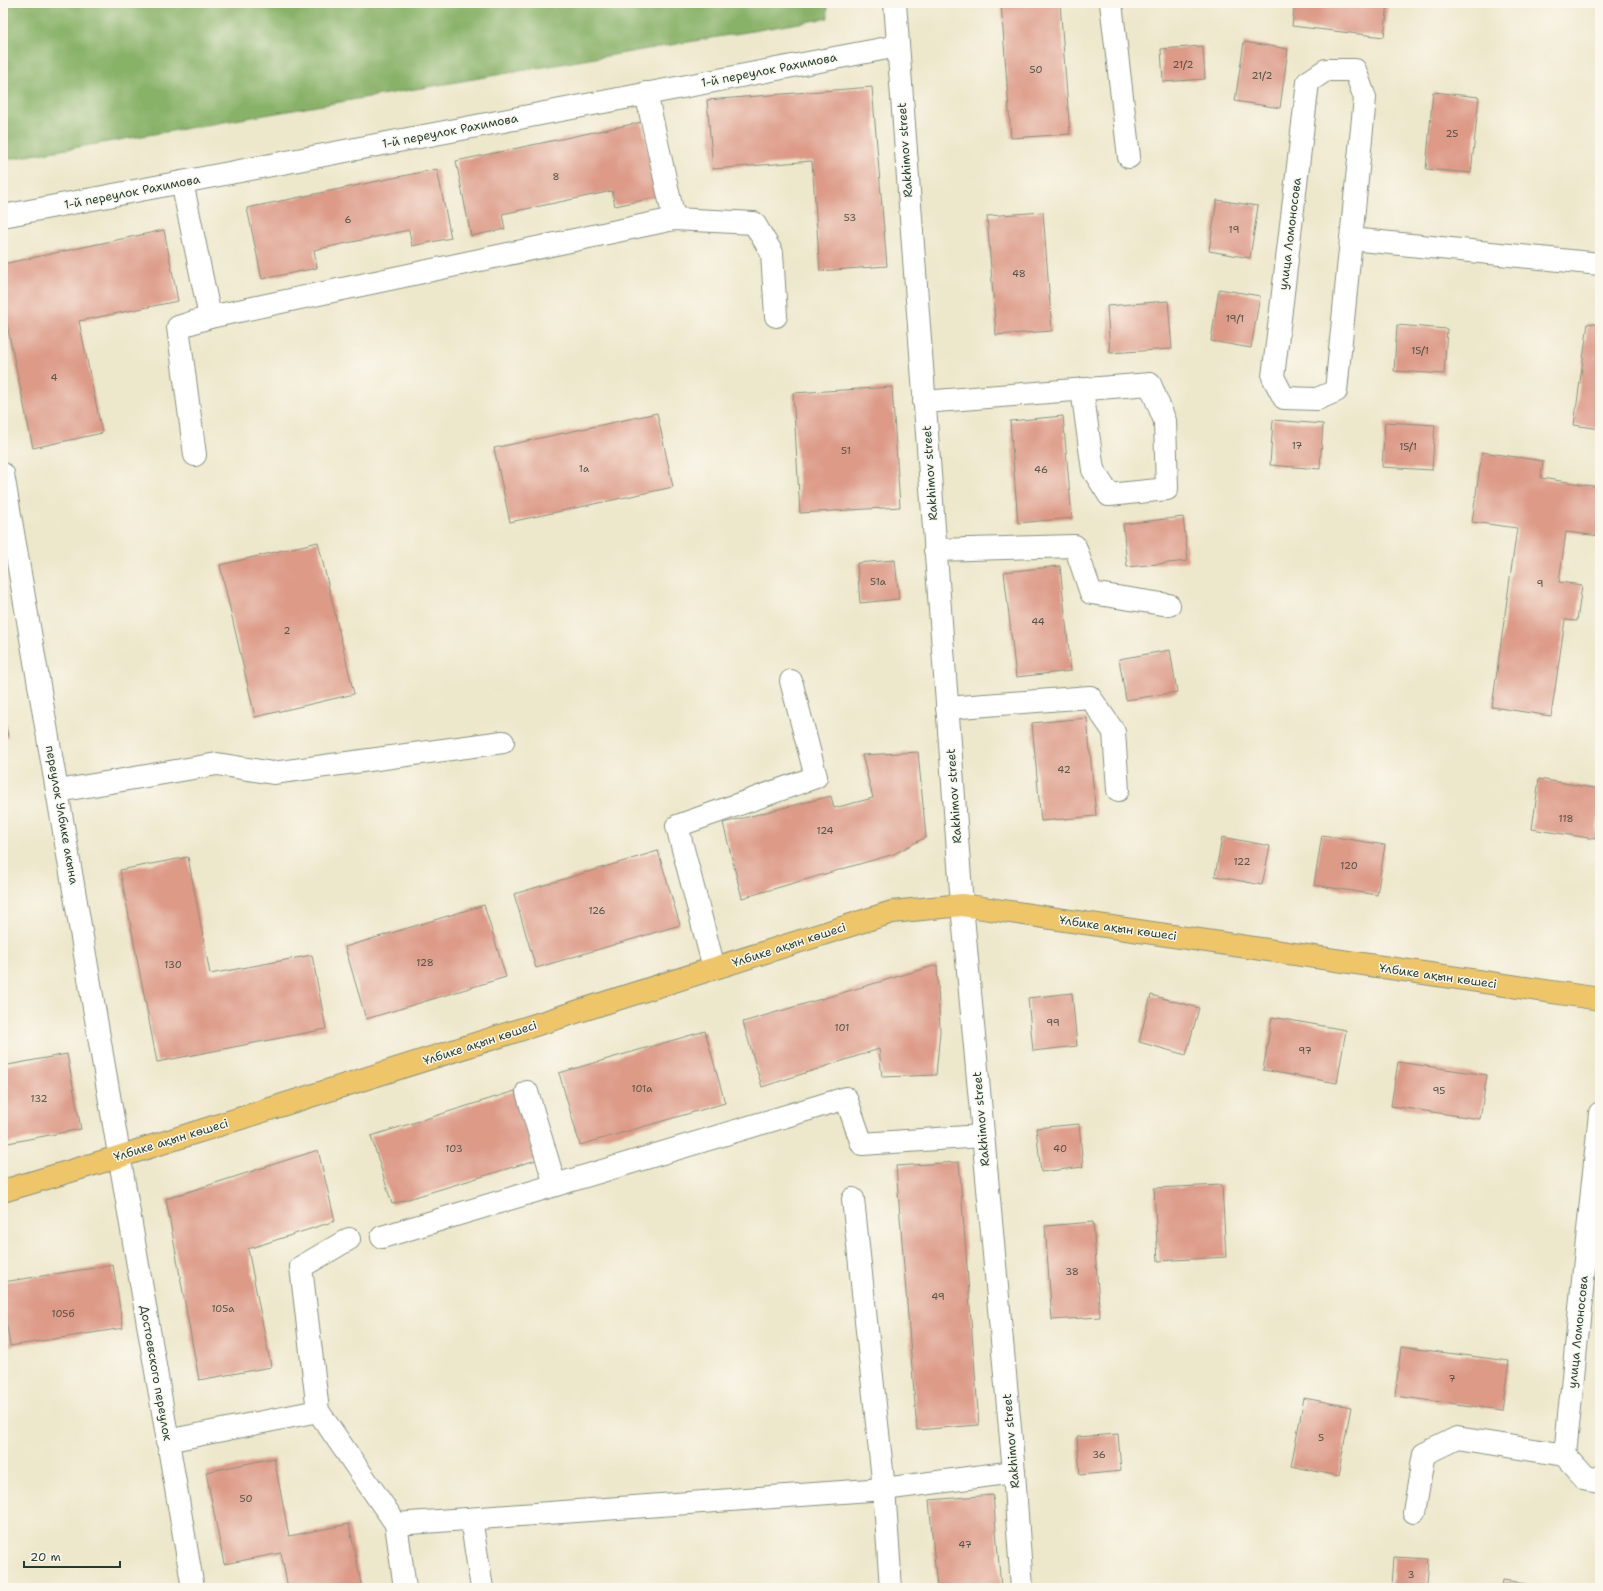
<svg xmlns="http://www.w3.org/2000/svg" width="1603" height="1591" font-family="'Shantell Sans',sans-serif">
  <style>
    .forest { fill: #89b269; stroke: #54784e }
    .building { fill: #dd9a87 }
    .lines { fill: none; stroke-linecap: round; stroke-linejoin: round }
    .minor-casing { stroke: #869280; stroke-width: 24 }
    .major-casing { stroke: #869280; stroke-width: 24 }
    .minor { stroke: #fff; stroke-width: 22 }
    .major { stroke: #eec569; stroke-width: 22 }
    .labels { text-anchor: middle; stroke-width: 3; stroke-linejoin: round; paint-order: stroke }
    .number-label { font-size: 10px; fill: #4e5449 }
    .street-label { font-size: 12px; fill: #1f3d34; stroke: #fbf7ec }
  </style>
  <rect width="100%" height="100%" fill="#fbf7ec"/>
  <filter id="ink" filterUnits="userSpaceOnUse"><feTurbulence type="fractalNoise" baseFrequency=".025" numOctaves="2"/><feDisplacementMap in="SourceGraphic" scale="8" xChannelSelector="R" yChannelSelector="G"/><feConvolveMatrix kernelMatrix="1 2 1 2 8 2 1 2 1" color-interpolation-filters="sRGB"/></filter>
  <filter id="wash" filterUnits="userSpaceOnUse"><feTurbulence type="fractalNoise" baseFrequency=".012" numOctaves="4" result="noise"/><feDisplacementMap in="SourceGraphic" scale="16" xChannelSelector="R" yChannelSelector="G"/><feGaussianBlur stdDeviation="0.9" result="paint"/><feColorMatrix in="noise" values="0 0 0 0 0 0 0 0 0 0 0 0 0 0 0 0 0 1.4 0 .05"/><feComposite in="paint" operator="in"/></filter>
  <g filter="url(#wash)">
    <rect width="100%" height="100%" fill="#ede7cb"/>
    <path class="forest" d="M3 3H827L828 18 3 160Z"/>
    <g id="blocks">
      <g class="building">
        <path d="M1001 3H1060L1070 134 1011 138Z"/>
        <path d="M1295 3H1388L1384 37 1292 26Z"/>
        <path d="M1244 42 1288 49 1280 108 1235 101Z"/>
        <path d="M1203 46 1205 79 1163 82 1161 49Z"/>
        <path d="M872 87 887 266 820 271 812 161 713 169 707 100Z"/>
        <path d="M1433 92 1479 97 1471 173 1426 169Z"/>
        <path d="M642 122 658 197 615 206 612 191 502 214 505 229 471 236 456 161Z"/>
        <path d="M437 169 451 238 412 246 409 230 314 250 317 268 262 279 247 208Z"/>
        <path d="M1217 200 1258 206 1250 258 1209 251Z"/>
        <path d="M1043 212 1052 331 996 335 987 216Z"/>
        <path d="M164 230 178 301 79 321 102 433 33 448 3 306V264Z"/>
        <path d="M1219 289 1260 296 1251 348 1211 341Z"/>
        <path d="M1168 301 1172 349 1110 353 1107 306Z"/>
        <path d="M1588 323 1600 325V429L1574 425Z"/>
        <path d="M1397 325 1447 329 1444 374 1394 371Z"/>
        <path d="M892 387 900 507 800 513 793 393Z"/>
        <path d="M657 413 673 487 510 522 494 448Z"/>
        <path d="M1063 416 1072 518 1018 523 1010 421Z"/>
        <path d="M1273 420 1323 424 1320 469 1270 465Z"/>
        <path d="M1385 422 1435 425 1432 470 1382 467Z"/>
        <path d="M1482 452 1543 461 1541 478 1600 487V536L1566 532 1559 582 1582 585 1577 621 1565 620 1551 716 1492 707 1517 528 1472 522Z"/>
        <path d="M1183 517 1188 561 1127 567 1123 524Z"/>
        <path d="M318 542 354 694 255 717 220 565Z"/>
        <path d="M895 560 899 599 860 603 857 563Z"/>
        <path d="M1060 566 1071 671 1016 677 1004 572Z"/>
        <path d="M1170 650 1177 692 1126 700 1119 659Z"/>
        <path d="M3 712 8 737 3 738Z"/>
        <path d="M1087 718 1096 816 1041 821 1032 723Z"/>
        <path d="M918 752 926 837 894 854 742 898 723 823 831 796 834 808 873 798 862 755Z"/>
        <path d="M1539 779 1600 789V807L1595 839 1532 829Z"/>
        <path d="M1322 835 1385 845 1377 895 1314 885Z"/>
        <path d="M1222 837 1270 846 1262 885 1215 876Z"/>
        <path d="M658 851 680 925 536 968 514 894Z"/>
        <path d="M188 857 210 974 312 955 326 1029 157 1062 120 870Z"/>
        <path d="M484 905 506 977 366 1019 345 947Z"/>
        <path d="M937 965 940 1031 936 1075 882 1077 879 1049 762 1087 743 1022Z"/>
        <path d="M1072 993 1077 1046 1033 1051 1028 998Z"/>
        <path d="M1151 995 1199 1008 1186 1055 1139 1042Z"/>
        <path d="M1272 1017 1346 1030 1337 1083 1263 1070Z"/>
        <path d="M705 1031 725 1103 580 1145 559 1073Z"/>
        <path d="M67 1054 81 1129 3 1144V1066Z"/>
        <path d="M1398 1062 1487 1075 1480 1119 1391 1106Z"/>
        <path d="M515 1091 536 1160 392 1204 371 1136Z"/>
        <path d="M1079 1124 1083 1167 1041 1172 1036 1128Z"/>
        <path d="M318 1150 335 1221 248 1249 271 1367 199 1380 166 1199Z"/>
        <path d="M959 1162 979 1425 917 1430 896 1166Z"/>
        <path d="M1222 1185 1226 1257 1158 1261 1154 1188Z"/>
        <path d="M1093 1222 1100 1317 1052 1320 1045 1226Z"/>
        <path d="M113 1265 123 1328 10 1346 3 1299V1282Z"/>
        <path d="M1401 1347 1509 1361 1502 1410 1395 1396Z"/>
        <path d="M1304 1398 1351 1407 1338 1476 1291 1466Z"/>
        <path d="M1118 1434 1121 1471 1080 1475 1077 1437Z"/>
        <path d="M274 1458 289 1536 349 1524 362 1588H288L281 1553 224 1564 206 1472Z"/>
        <path d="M993 1495 1001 1588H937L929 1500Z"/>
        <path d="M1394 1557 1430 1559 1428 1588H1392Z"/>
        <path d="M1504 1581 1546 1587V1588H1503Z"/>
      </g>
    </g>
  </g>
  <g filter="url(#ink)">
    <use href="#blocks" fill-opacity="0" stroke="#869280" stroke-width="1"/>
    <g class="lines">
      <g class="minor-casing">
        <g id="minor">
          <path d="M895 3 962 905 1014 1472 1022 1588"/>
          <path d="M1111 3 1129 157"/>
          <path d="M1326 70H1355L1365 98 1336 391 1317 399 1284 398 1273 377 1308 82Z"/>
          <path d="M646 93 674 219"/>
          <path d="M182 182 210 317"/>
          <path d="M3 216 898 46"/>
          <path d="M1351 239 1600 264"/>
          <path d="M924 402 1150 384 1165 421 1167 489 1109 495 1093 470 1082 389"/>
          <path d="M195 455 178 327 210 317 674 219 754 223 772 253 776 316"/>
          <path d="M3 474C68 845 128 1217 193 1588"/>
          <path d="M935 550 1075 546 1091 593 1169 605"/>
          <path d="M947 708 1090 697 1114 732 1118 790"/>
          <path d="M58 791 217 764 273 773 503 742"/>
          <path d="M714 968 677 826 816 777 791 681"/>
          <path d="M527 1092 555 1185"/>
          <path d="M1600 1113 1565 1455 1585 1477 1600 1480"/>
          <path d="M853 1199 884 1489 891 1588"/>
          <path d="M382 1237 846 1098 862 1144 982 1136"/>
          <path d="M349 1239 301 1267 318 1411 396 1524 405 1588"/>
          <path d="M167 1441 318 1411"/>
          <path d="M1414 1512 1424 1454 1457 1438 1565 1455"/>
          <path d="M471 1519 482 1588"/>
          <path d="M396 1524 884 1489 1014 1472"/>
        </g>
      </g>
      <g class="major-casing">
        <path id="major" d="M3 1191 118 1157 892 912 962 905 1600 999"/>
      </g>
      <use href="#minor" class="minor"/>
      <use href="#major" class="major"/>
    </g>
  </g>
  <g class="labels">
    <g class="number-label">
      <text x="1183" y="68">21/2</text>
      <text x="1036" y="73">50</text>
      <text x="1262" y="79">21/2</text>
      <text x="1452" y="137">25</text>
      <text x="556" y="180">8</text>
      <text x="850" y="221">53</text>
      <text x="348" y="223">6</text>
      <text x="1234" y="233">19</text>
      <text x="1019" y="277">48</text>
      <text x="1235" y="322">19/1</text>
      <text x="1420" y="354">15/1</text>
      <text x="54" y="381">4</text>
      <text x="1297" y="449">17</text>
      <text x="1408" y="450">15/1</text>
      <text x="846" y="454">51</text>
      <text x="584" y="472">1а</text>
      <text x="1041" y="473">46</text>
      <text x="878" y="585">51а</text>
      <text x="1540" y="587">9</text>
      <text x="1038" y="625">44</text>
      <text x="287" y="634">2</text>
      <text x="1064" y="773">42</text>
      <text x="1566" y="822">118</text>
      <text x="825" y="834">124</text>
      <text x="1242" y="865">122</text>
      <text x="1349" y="869">120</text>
      <text x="597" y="914">126</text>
      <text x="425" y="966">128</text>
      <text x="173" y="968">130</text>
      <text x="1053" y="1026">99</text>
      <text x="842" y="1031">101</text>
      <text x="1305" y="1054">97</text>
      <text x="642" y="1092">101а</text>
      <text x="1439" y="1094">95</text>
      <text x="39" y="1102">132</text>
      <text x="454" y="1152">103</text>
      <text x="1060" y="1152">40</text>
      <text x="1072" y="1275">38</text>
      <text x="938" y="1300">49</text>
      <text x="223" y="1312">105а</text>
      <text x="63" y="1317">105б</text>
      <text x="1452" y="1382">7</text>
      <text x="1321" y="1441">5</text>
      <text x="1099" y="1458">36</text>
      <text x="246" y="1502">50</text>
      <text x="965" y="1548">47</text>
      <text x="1411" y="1578">3</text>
    </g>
    <g class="street-label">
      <text transform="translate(769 70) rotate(-11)" y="4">1-й переулок Рахимова</text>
      <text transform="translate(450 131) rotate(-11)" y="4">1-й переулок Рахимова</text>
      <text transform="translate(905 150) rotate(-94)" y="4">Rakhimov street</text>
      <text transform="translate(132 192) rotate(-11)" y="4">1-й переулок Рахимова</text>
      <text transform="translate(1290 234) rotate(-83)" y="4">улица Ломоносова</text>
      <text transform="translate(930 473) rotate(-94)" y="4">Rakhimov street</text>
      <text transform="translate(954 796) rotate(-94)" y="4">Rakhimov street</text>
      <text transform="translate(62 815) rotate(80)" y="4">переулок Улбике акына</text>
      <text transform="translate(1118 928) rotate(8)" y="4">Ұлбике ақын көшесі</text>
      <text transform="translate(789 945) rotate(-18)" y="4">Ұлбике ақын көшесі</text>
      <text transform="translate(1438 976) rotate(8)" y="4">Ұлбике ақын көшесі</text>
      <text transform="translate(480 1043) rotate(-18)" y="4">Ұлбике ақын көшесі</text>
      <text transform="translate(981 1119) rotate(-95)" y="4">Rakhimov street</text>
      <text transform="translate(171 1140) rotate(-17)" y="4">Ұлбике ақын көшесі</text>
      <text transform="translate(1578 1332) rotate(-84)" y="4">улица Ломоносова</text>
      <text transform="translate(156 1373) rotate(80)" y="4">Достоевского переулок</text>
      <text transform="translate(1011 1441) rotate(-95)" y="4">Rakhimov street</text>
    </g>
  </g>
  <rect width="1603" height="1591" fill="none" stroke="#fbf7ec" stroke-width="16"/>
  <path d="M24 1561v6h96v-6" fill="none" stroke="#1f3d34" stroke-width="2"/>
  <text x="30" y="1561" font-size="12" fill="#1f3d34" stroke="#fbf7ec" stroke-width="3" paint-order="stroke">20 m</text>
</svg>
